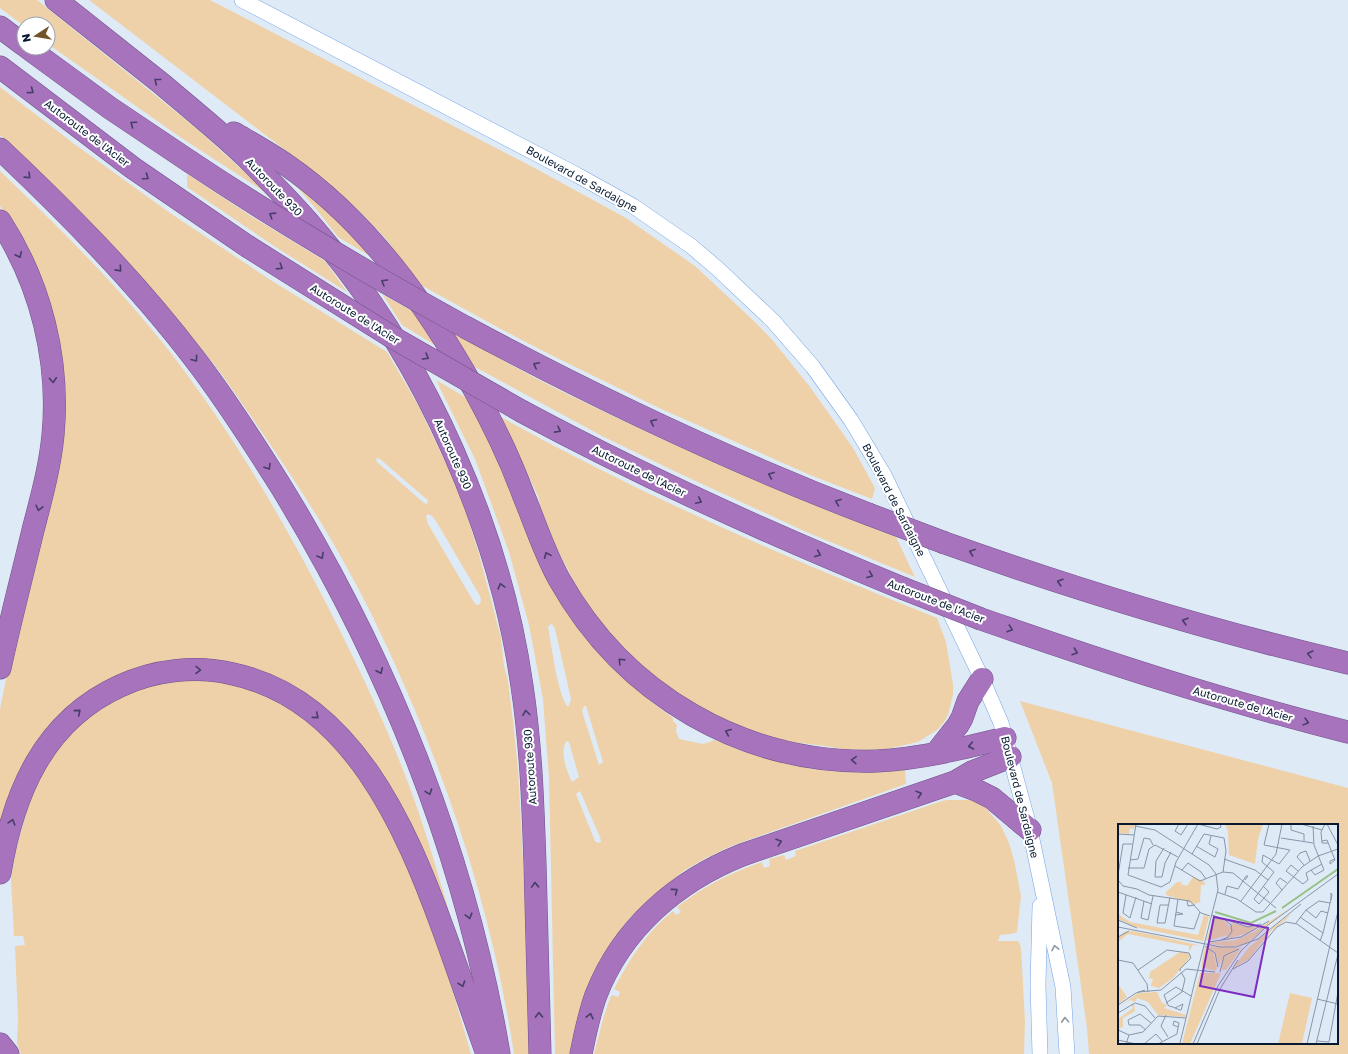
<svg xmlns="http://www.w3.org/2000/svg" width="1348" height="1054" font-family="'Golos Text',sans-serif">
  <style>
    .green { fill: #eed1a8; fill-rule: evenodd }
    .lines { fill: none; stroke-linecap: round; stroke-linejoin: round }
    .tertiary-casing { stroke: #74a5e5; stroke-width: 16 }
    .motorway-casing { stroke: #6f548b; stroke-width: 23 }
    .tertiary { stroke: #fff; stroke-width: 15 }
    .motorway { stroke: #a773bc; stroke-width: 22 }
    .motorway-bridge-casing { stroke: #6f548b; stroke-width: 23; stroke-linecap: butt }
    .motorway-bridge { stroke: #a773bc; stroke-width: 22 }
    .oneway { stroke: #463d69 }
    .oneway2 { stroke: #8f98a2 }
    .labels { text-anchor: middle; stroke-width: 4; stroke-linejoin: round; paint-order: stroke }
    .street-label { font-size: 11px; fill: #061931; stroke: #fff }
    .inset-river { fill: none; stroke: #98c185; stroke-width: 2 }
    .inset-road { fill: none; stroke: #8896a8; stroke-width: 1 }
    .view { fill: #7b2cbf; fill-opacity: 0.15; stroke: #7b2cbf; stroke-width: 2 }
    .inset-edge { fill: none; stroke: #061931; stroke-width: 2 }
  </style>
  <rect width="100%" height="100%" fill="#dfeaf7"/>
  <g class="green">
    <path d="M0 0H37L196 128 265 191V192L180 137 48 44V24H24V26L0 8Z"/>
    <path d="M89 0H210L529 165 626 218 695 266 756 323 774 342 810 387 832 418 853 448 875 488 872 499 810 475 659 408 553 356 497 327 419 284 386 239 359 211 331 187 293 156Z"/>
    <path d="M0 87 73 143 170 213 269 279 387 352 418 405 449 470 466 512 479 554 501 638 504 666 508 681 513 721 518 769 525 900 529 1054H514C496 935 461 819 414 708 392 656 369 606 341 557 320 519 296 483 272 447 254 421 236 394 217 368 181 323 144 278 104 237 71 201 35 169 0 135ZM376 458 380 459 424 497 428 500 427 504 424 503 377 462ZM428 514 432 516 436 521 480 596 481 600 480 604 478 605 475 604 428 524 426 516Z"/>
    <path d="M0 171C60 228 119 287 170 352 231 431 281 516 327 605 359 668 390 732 414 799 428 838 439 878 451 918L446 919 315 703 291 685 266 674 95 687 0 832V709L9 665 62 432 19 237 0 206Z"/>
    <path d="M187 174 254 218 325 261 347 292 274 246 187 187Z"/>
    <path d="M292 181 351 233 380 262 338 237 317 210Z"/>
    <path d="M383 295 416 313 438 347 402 325Z"/>
    <path d="M454 334C490 353 525 373 561 391 671 445 782 494 896 537L915 577 804 531 674 471 602 436 473 366Z"/>
    <path d="M436 380 470 400 559 599C591 651 624 682 673 718V721L677 725 676 731 679 739 703 744 715 740 744 752 812 769 854 771 905 769 906 784 731 846 706 858 685 870 649 899 627 921 610 945 572 1054H555L549 778 543 699 529 625 509 552 475 459ZM551 624 553 625 555 629 571 699 569 706H567C557 691 552 647 548 627ZM584 706H586L603 762 599 765 582 711ZM566 741 569 742 579 777 572 782C566 769 560 754 566 741ZM580 791 600 837 601 842 598 843 595 841 576 794Z"/>
    <path d="M501 417C641 495 788 559 937 618L946 642 953 684V695L948 715 944 722 937 730 918 742 887 749 863 750 842 749 826 746 783 741 730 724 661 684 606 630 582 597 557 549 541 509 538 496Z"/>
    <path d="M184 679 235 684 286 704 330 742 350 764 371 795 389 827 407 864 441 951 471 1054H21L17 1043 18 1019 15 946 25 945 23 936H14L11 879 15 854 26 814 37 781 54 752 80 722 133 690Z"/>
    <path d="M1020 701 1348 788V1054H1089L1087 1028 1052 783ZM1119 825H1337V1043H1119Z"/>
    <path d="M947 800H970L977 803 985 807 1001 826 1009 843 1014 860 1021 896 1017 932 1011 934 1000 935 998 941H1017L1019 942 1021 948 1025 1021 1024 1054H594L603 1019 610 998 612 995 618 997 620 992 614 989C629 960 647 931 673 911L676 915 681 912 677 907C704 886 730 873 762 862L764 868 770 866 769 859 784 855 786 860 796 856 795 851 939 802Z"/>
  </g>
  <g class="lines">
    <g class="tertiary-casing">
      <g id="tertiary">
        <path d="M242 0 577 175 633 206 691 246 718 269 773 321 813 367 851 420 884 475 982 679 1001 723 1030 830 1063 987 1067 1054"/>
        <path d="M1040 906 1038 985 1040 1054"/>
      </g>
    </g>
    <g class="motorway-casing">
      <g id="motorway">
        <path d="M56 0C91 28 127 56 162 84 190 108 219 131 246 157 273 184 301 212 325 242 426 363 500 530 522 686 531 745 533 804 535 864 537 927 538 991 540 1054"/>
        <path d="M0 27 24 45"/>
        <path d="M28 48 110 108 189 161"/>
        <path d="M0 67 133 168 247 246"/>
        <path d="M234 133C251 143 269 153 285 164 367 220 427 305 475 391 493 424 510 459 523 494 535 523 544 552 559 579 624 695 744 765 877 761 920 759 964 748 1005 738"/>
        <path d="M0 149C69 214 136 282 194 358 225 398 253 442 280 485 387 659 465 852 499 1054"/>
        <path d="M0 221C41 284 60 361 53 435 50 467 41 499 33 530 22 576 10 622 0 668"/>
        <path d="M467 328C597 398 730 461 868 514"/>
        <path d="M523 412C646 478 772 535 902 588"/>
        <path d="M945 543C1077 590 1211 631 1348 663"/>
        <path d="M981 619C1102 661 1223 701 1348 732"/>
        <path d="M936 753 958 725 962 718 968 701 982 679"/>
        <path d="M955 782 976 790 992 798 1030 830"/>
        <path d="M0 873C13 794 43 721 120 686 154 670 196 665 233 674 351 699 406 827 443 929 458 970 472 1012 487 1054"/>
        <path d="M0 1044 8 1054"/>
        <path d="M581 1054C585 1034 589 1014 596 995 622 928 677 881 742 855L955 782 972 772 1010 757"/>
      </g>
    </g>
    <use href="#tertiary" class="tertiary"/>
    <use href="#motorway" class="motorway"/>
    <g class="motorway-bridge-casing">
      <g id="motorway-bridge">
        <path d="M189 161C279 221 372 276 467 328"/>
        <path d="M247 246 392 337 523 412"/>
        <path d="M868 514 945 543"/>
        <path d="M902 588 981 619"/>
      </g>
    </g>
    <use href="#motorway-bridge" class="motorway-bridge"/>
  </g>
  <defs><path id="oneway-chevron" d="M-2-3.5L2.5 0L-2 3.5" fill="none" stroke-width="1.6" stroke-linecap="round" stroke-linejoin="round"/></defs>
  <g class="oneway">
    <use href="#oneway-chevron" transform="translate(157 81) rotate(-141)"/>
    <use href="#oneway-chevron" transform="translate(31 91) rotate(37)"/>
    <use href="#oneway-chevron" transform="translate(133 124) rotate(-145)"/>
    <use href="#oneway-chevron" transform="translate(28 176) rotate(44)"/>
    <use href="#oneway-chevron" transform="translate(146 177) rotate(35)"/>
    <use href="#oneway-chevron" transform="translate(272 215) rotate(-148)"/>
    <use href="#oneway-chevron" transform="translate(19 255) rotate(64)"/>
    <use href="#oneway-chevron" transform="translate(280 267) rotate(32)"/>
    <use href="#oneway-chevron" transform="translate(119 269) rotate(48)"/>
    <use href="#oneway-chevron" transform="translate(384 282) rotate(-150)"/>
    <use href="#oneway-chevron" transform="translate(426 357) rotate(30)"/>
    <use href="#oneway-chevron" transform="translate(195 359) rotate(53)"/>
    <use href="#oneway-chevron" transform="translate(536 365) rotate(-153)"/>
    <use href="#oneway-chevron" transform="translate(53 380) rotate(86)"/>
    <use href="#oneway-chevron" transform="translate(653 422) rotate(-155)"/>
    <use href="#oneway-chevron" transform="translate(558 430) rotate(28)"/>
    <use href="#oneway-chevron" transform="translate(268 467) rotate(58)"/>
    <use href="#oneway-chevron" transform="translate(771 475) rotate(-157)"/>
    <use href="#oneway-chevron" transform="translate(699 501) rotate(25)"/>
    <use href="#oneway-chevron" transform="translate(838 502) rotate(-159)"/>
    <use href="#oneway-chevron" transform="translate(39 508) rotate(104)"/>
    <use href="#oneway-chevron" transform="translate(972 552) rotate(-160)"/>
    <use href="#oneway-chevron" transform="translate(818 554) rotate(23)"/>
    <use href="#oneway-chevron" transform="translate(547 555) rotate(-114)"/>
    <use href="#oneway-chevron" transform="translate(321 556) rotate(61)"/>
    <use href="#oneway-chevron" transform="translate(870 575) rotate(22)"/>
    <use href="#oneway-chevron" transform="translate(1060 582) rotate(-162)"/>
    <use href="#oneway-chevron" transform="translate(501 586) rotate(-105)"/>
    <use href="#oneway-chevron" transform="translate(1185 621) rotate(-164)"/>
    <use href="#oneway-chevron" transform="translate(1010 629) rotate(19)"/>
    <use href="#oneway-chevron" transform="translate(1075 652) rotate(19)"/>
    <use href="#oneway-chevron" transform="translate(1310 654) rotate(-166)"/>
    <use href="#oneway-chevron" transform="translate(621 661) rotate(-136)"/>
    <use href="#oneway-chevron" transform="translate(198 670) rotate(1)"/>
    <use href="#oneway-chevron" transform="translate(380 671) rotate(65)"/>
    <use href="#oneway-chevron" transform="translate(78 712) rotate(-40)"/>
    <use href="#oneway-chevron" transform="translate(526 713) rotate(-97)"/>
    <use href="#oneway-chevron" transform="translate(316 716) rotate(40)"/>
    <use href="#oneway-chevron" transform="translate(1306 722) rotate(15)"/>
    <use href="#oneway-chevron" transform="translate(728 732) rotate(-157)"/>
    <use href="#oneway-chevron" transform="translate(971 746) rotate(168)"/>
    <use href="#oneway-chevron" transform="translate(854 760) rotate(-177)"/>
    <use href="#oneway-chevron" transform="translate(429 792) rotate(70)"/>
    <use href="#oneway-chevron" transform="translate(919 794) rotate(-19)"/>
    <use href="#oneway-chevron" transform="translate(12 822) rotate(-73)"/>
    <use href="#oneway-chevron" transform="translate(779 842) rotate(-19)"/>
    <use href="#oneway-chevron" transform="translate(535 885) rotate(-92)"/>
    <use href="#oneway-chevron" transform="translate(675 891) rotate(-37)"/>
    <use href="#oneway-chevron" transform="translate(469 916) rotate(75)"/>
    <use href="#oneway-chevron" transform="translate(462 984) rotate(71)"/>
    <use href="#oneway-chevron" transform="translate(539 1015) rotate(-91)"/>
    <use href="#oneway-chevron" transform="translate(590 1016) rotate(-76)"/>
  </g>
  <g class="oneway2">
    <use href="#oneway-chevron" transform="translate(1055 948) rotate(-102)"/>
    <use href="#oneway-chevron" transform="translate(1065 1020) rotate(-93)"/>
  </g>
  <g class="labels">
    <g class="street-label">
      <text transform="translate(87 133) rotate(37)" y="4">Autoroute de l'Acier</text>
      <text transform="translate(582 179) rotate(29)" y="4">Boulevard de Sardaigne</text>
      <text transform="translate(274 187) rotate(46)" y="4">Autoroute 930</text>
      <text transform="translate(355 314) rotate(32)" y="4">Autoroute de l'Acier</text>
      <text transform="translate(453 454) rotate(66)" y="4">Autoroute 930</text>
      <text transform="translate(639 471) rotate(26)" y="4">Autoroute de l'Acier</text>
      <text transform="translate(894 500) rotate(63)" y="4">Boulevard de Sardaigne</text>
      <text transform="translate(936 601) rotate(21)" y="4">Autoroute de l'Acier</text>
      <text transform="translate(1243 704) rotate(16)" y="4">Autoroute de l'Acier</text>
      <text transform="translate(530 767) rotate(-94)" y="4">Autoroute 930</text>
      <text transform="translate(1020 797) rotate(76)" y="4">Boulevard de Sardaigne</text>
    </g>
  </g>
  <g transform="translate(1118 824)">
    <rect width="220" height="220" fill="#dfeaf7"/>
    <path d="M0 0H17L16 5 12 4 11 10 0 9ZM107 0H145L140 15 137 40 111 31 110 7ZM75 53 86 57 87 61H83L82 78 77 80 48 71V68L59 58H63L65 55 63 60 69 62ZM170 85 128 120 112 123 88 119 118 116 137 107ZM0 90 12 98 80 111 86 91 91 93 85 117 17 103 0 95ZM172 90 169 95 152 108 131 135 115 144 131 123ZM95 95H105L113 104 111 111 88 117ZM113 99 126 102 138 103 130 109 105 116 112 112ZM14 107 40 112 84 122 75 121 71 128V122L10 110 0 118V114L6 108ZM87 122 95 127 99 144 97 147 83 143ZM89 122 119 124 126 123 105 133 101 142 97 128ZM123 125 108 146H104L105 134ZM62 128 70 129 72 133 55 154 41 164 33 162 35 154 31 155 32 148ZM82 149H103L72 220H64ZM0 160 9 173 0 180ZM39 168 44 179 49 181 46 184 68 191V193L40 191 30 178 19 174 17 178 12 176 0 184 20 169ZM172 169 194 174 184 220H160ZM16 179 17 187 5 194V203L0 205V195L15 184 13 180Z" fill="#eed1a8"/>
    <path class="inset-river" d="M164 84 220 45M97 88 133 99 158 87"/>
    <path class="inset-road" d="M18 0 10 51 43 63 52 58 58 38 80 0M61 0 57 7 63 11 70 0M80 0 99 5 103 3 102 0M173 0V6L186 10V17M183 0 204 6M207 0 203 8 204 19H210M209 0 220 21M17 2 37 6 91 41 98 50 100 66 76 161M0 10 16 11M163 14 195 19M204 17 209 16 217 36 212 40V37L217 35M78 22 97 33 100 25 91 20 93 12M46 24 38 37 37 53H44L47 39 53 28M74 30 86 10 106 14 108 27 105 48M106 35 137 46 150 56M12 36 20 35 26 14 32 15 35 21M186 41 179 33 182 29 188 27 192 37M57 42 82 57 105 48 115 49 158 84M10 44H26L31 25 37 21 60 33M64 46 70 39 83 48 88 55M193 46 197 51 206 46 196 21 195 2M180 47 173 41 168 47 185 60 190 56 188 49 204 40M0 51 5 20H14M0 56 5 62 19 65 31 71 72 77 83 89 92 92M145 62 151 68 141 80 136 75 156 48 144 38 145 31 161 40 172 26 146 21 151 0M164 66 158 59 162 54 169 59M0 68 34 80M99 68 119 75 138 88H145L184 43 200 32 220 25M107 70 109 62 120 65 128 52H130L127 56M8 71 5 89 12 94 18 73M60 75 56 102 76 105 82 88M69 76 70 82 77 81M26 77 23 94 30 96 35 72M123 77 158 30 164 0M50 81H42L39 99H47L52 73M188 86 198 94 203 87 210 89M57 91 65 90 58 88M94 91 130 103 143 100M182 93 205 109M0 96 19 104M178 99 188 86 201 77 212 79M0 103 103 123H118L140 115 183 80M0 113 11 107M103 116 110 113 114 107 113 101 107 96M202 117 205 109 214 71 213 69V76M91 118 123 113 151 97M87 122 97 129 100 143M0 138V136L15 139 29 160 30 168M115 145 130 137 159 103 168 98 179 100 220 129M20 146 49 126 71 129 73 134 62 145V147M102 148 106 132 121 125M20 168 43 166 68 145 97 148M199 175 220 180M48 179 64 168 67 155 63 148M0 181 18 169 27 166M57 184 65 180 63 186H62L57 184 55 183 51 182 50 181 46 171 58 163 73 172M0 189 17 179 27 182 37 194M48 191 43 202 50 213M0 206 11 211M28 206 22 201H11L10 196 22 190 33 199M0 216 18 220M199 217 211 218 220 168M62 219 76 161M8 220 11 211 25 208 40 192 68 194M26 220 38 210 44 217M40 220 59 210V209L61 199 56 197 55 201 60 203M75 220 100 162 123 127 150 101 220 50M79 220 102 165 120 136M189 220 220 87M198 220 220 130"/>
    <path class="view" d="M96 93 150 104 136 173 82 162Z"/>
    <rect width="220" height="220" class="inset-edge"/>
  </g>
  <g transform="translate(36 36) rotate(258)"><circle r="19" fill="#ffffff" stroke="#9ba3ad"/>
  <path d="M0-3L7 15L0 10L-7 15Z" fill="#715428"/>
  <text y="-6" font-size="11" font-weight="bold" text-anchor="middle" fill="#061931">N</text>
  </g>
</svg>
